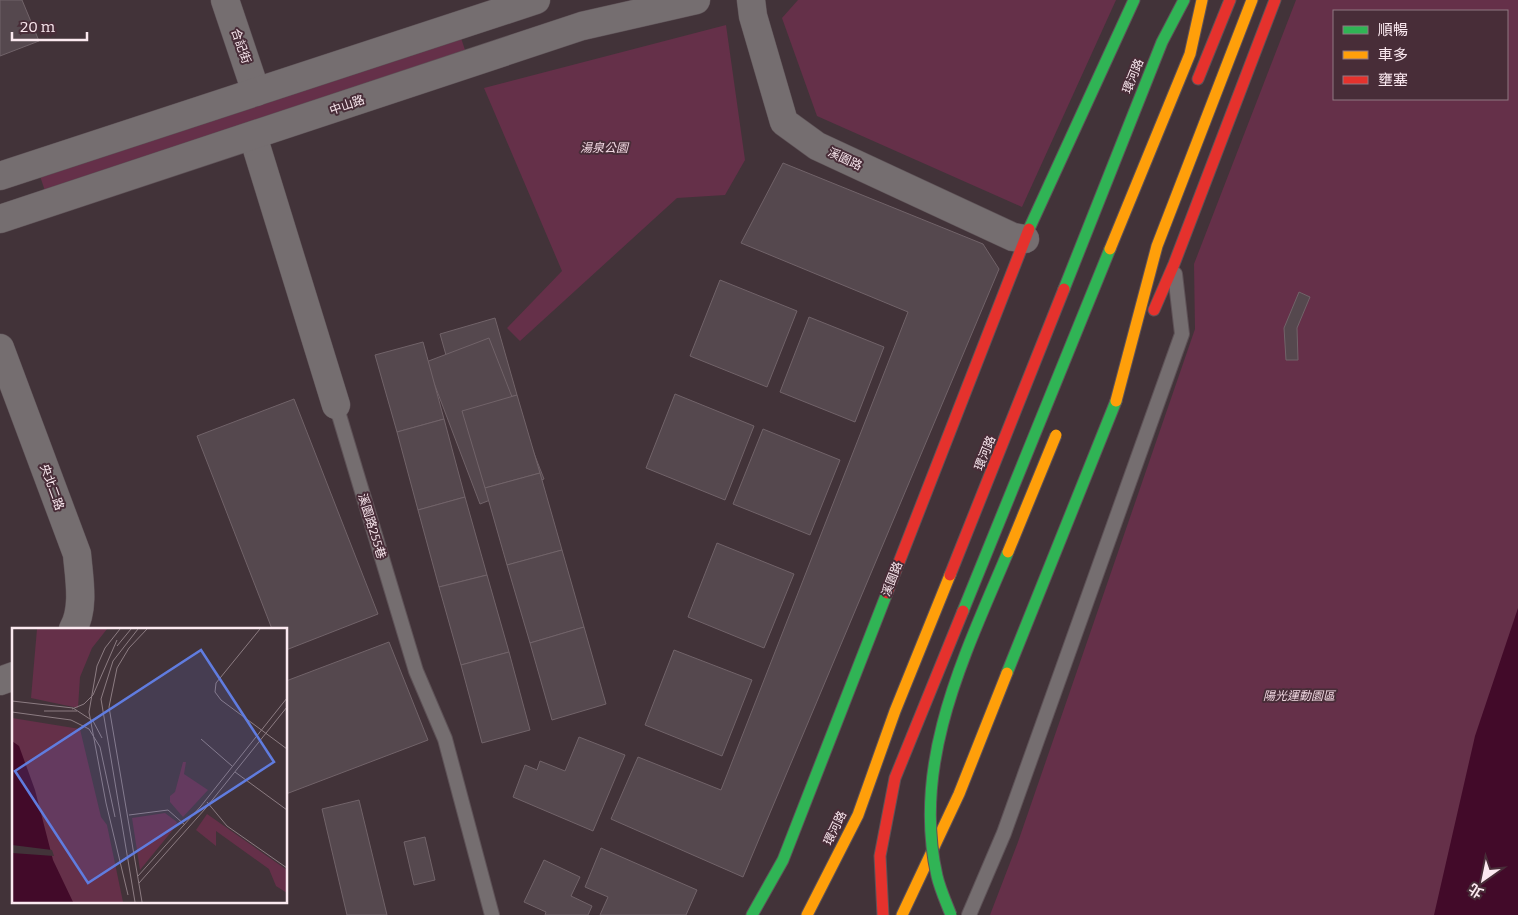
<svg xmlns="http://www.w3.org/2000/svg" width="1518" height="915" font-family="Bitter,'Noto Sans TC',serif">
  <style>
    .green { fill: #653049; fill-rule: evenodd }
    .water { fill: #420a29 }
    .building { fill: #55484e; stroke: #716369 }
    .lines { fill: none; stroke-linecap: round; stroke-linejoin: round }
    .lane-casing { stroke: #5e5257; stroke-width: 16 }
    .street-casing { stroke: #5e5257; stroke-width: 29 }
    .fast-casing { stroke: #5e5257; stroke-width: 13 }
    .slow-casing { stroke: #5e5257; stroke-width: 13 }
    .jam-casing { stroke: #5e5257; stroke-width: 13 }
    .lane { stroke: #756e70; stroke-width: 14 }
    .street { stroke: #756e70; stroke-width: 28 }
    .fast { stroke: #30b455; stroke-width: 11 }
    .slow { stroke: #ff9f0a; stroke-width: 11 }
    .jam { stroke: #e5322d; stroke-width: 11 }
    .fast-bridge-casing { stroke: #5e5257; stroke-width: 13; stroke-linecap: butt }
    .slow-bridge-casing { stroke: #5e5257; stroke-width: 13; stroke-linecap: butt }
    .fast-bridge { stroke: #30b455; stroke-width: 11 }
    .slow-bridge { stroke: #ff9f0a; stroke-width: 11 }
    .labels { text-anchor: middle; stroke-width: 4; stroke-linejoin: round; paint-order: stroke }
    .street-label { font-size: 12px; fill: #fbe9f0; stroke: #482d38 }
    .park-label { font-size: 12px; font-style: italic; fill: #f1d9e2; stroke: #482d38 }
    .inset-road { fill: none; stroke: #8c7c82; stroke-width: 1 }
    .view { fill: #607cdf; fill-opacity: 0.15; stroke: #607cdf; stroke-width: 2.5 }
    .inset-edge { fill: none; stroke: #fbe9f0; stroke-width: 2.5 }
  </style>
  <rect width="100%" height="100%" fill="#423339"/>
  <g class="green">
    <path d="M798 0H1116L1022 207 817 116 782 18Z"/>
    <path d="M1296 0H1518V915H990L1018 842 1195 329 1194 264ZM1334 11H1507V99H1334Z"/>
    <path d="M726 25 745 160 725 195 677 198 520 341 507 328 562 271 484 88Z"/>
    <path d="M460 35 466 53 45 191 39 173Z"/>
  </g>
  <path class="water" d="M1518 608V915H1434L1475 736Z"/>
  <g class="building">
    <path d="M0 0H22L39 41 0 56Z"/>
    <path d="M783 163 983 244 999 269 743 877 611 819 638 757 721 790 908 312 741 243Z"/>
    <path d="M720 280 797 311 767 387 690 356Z"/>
    <path d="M1299 292 1310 297 1297 328 1298 360H1286L1284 328Z"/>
    <path d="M809 317 884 347 855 422 780 392Z"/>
    <path d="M495 318 517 395 462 411 440 334Z"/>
    <path d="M489 338 544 479 480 504 426 362Z"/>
    <path d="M423 342 444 419 397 432 375 355Z"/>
    <path d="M675 394 754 426 725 500 646 468Z"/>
    <path d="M517 395 540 473 485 488 462 411Z"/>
    <path d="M294 399 378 614 286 650V629H272L197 436Z"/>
    <path d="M444 419 465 497 418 510 397 432Z"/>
    <path d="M763 429 840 460 810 535 733 504Z"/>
    <path d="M540 473 562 550 507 565 485 488Z"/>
    <path d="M465 497 487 575 439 587 418 510Z"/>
    <path d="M717 543 794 574 764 648 688 617Z"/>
    <path d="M562 550 584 627 530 643 507 565Z"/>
    <path d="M487 575 509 652 461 665 439 587Z"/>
    <path d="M584 627 606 704 552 720 530 643Z"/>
    <path d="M389 642 428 740 286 794V681Z"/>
    <path d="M674 650 752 680 722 756 645 725Z"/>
    <path d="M509 652 530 730 482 743 461 665Z"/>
    <path d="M579 737 625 755 593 831 513 797 525 765 537 770 540 761 565 771Z"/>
    <path d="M359 800 387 915H347L322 809Z"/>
    <path d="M425 837 435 880 414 885 404 842Z"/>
    <path d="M601 848 697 890 686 915H600L608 897 585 887Z"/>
    <path d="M544 860 580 877 571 896 592 906 588 915H545L546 912 524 902Z"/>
  </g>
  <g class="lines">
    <g class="lane-casing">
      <g id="lane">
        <path d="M336 405 416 671 445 739 492 915"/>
        <path d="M969 915 1004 833 1182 334 1175 274"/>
      </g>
    </g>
    <g class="street-casing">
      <g id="street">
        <path d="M225 0 256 92"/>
        <path d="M751 0 753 16 784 122 817 146 1013 237 1025 239"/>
        <path d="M253 136 336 405"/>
        <path d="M0 176 536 0"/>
        <path d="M0 219 582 26 696 0"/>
        <path d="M0 348 77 554C79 578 85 608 73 629"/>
        <path d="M0 681 14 676"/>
      </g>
    </g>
    <g class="fast-casing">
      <g id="fast">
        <path d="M1029 229 1134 0"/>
        <path d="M1064 289 1162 42 1184 0"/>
        <path d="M963 611 1110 249"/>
        <path d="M1007 673 1116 401"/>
        <path d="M752 915 783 860 887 593"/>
      </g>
    </g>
    <g class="slow-casing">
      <g id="slow">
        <path d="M1110 249 1190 54 1202 0"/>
        <path d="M1116 401 1157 246 1252 0"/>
        <path d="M807 915 858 815 895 711 950 575"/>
        <path d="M902 915 959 794 1007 673"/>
      </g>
    </g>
    <g class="jam-casing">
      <g id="jam">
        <path d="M1198 79 1230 0"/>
        <path d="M1154 310 1174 264 1275 0"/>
        <path d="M950 575 1064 289"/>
        <path d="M887 593 1029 229"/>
        <path d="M883 915 880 856 895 778 963 611"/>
      </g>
    </g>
    <use href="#lane" class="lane"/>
    <use href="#street" class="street"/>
    <use href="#fast" class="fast"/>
    <use href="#slow" class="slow"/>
    <use href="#jam" class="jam"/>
    <g class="fast-bridge-casing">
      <path id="fast-bridge" d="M951 915C946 902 940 889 937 876 911 762 965 654 1008 552"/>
    </g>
    <g class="slow-bridge-casing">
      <path id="slow-bridge" d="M1008 552 1056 435"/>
    </g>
    <use href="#fast-bridge" class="fast-bridge"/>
    <use href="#slow-bridge" class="slow-bridge"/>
  </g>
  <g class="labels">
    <g class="street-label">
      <text transform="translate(241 46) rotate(71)" y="4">合記街</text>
      <text transform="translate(1133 76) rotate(-68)" y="4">環河路</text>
      <text transform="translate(347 105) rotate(-19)" y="4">中山路</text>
      <text transform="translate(845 159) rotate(25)" y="4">溪園路</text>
      <text transform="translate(985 453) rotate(-68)" y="4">環河路</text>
      <text transform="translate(52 487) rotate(70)" y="4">央北二路</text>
      <text transform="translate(372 526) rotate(73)" y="4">溪園路255巷</text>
      <text transform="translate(892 579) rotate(-69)" y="4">溪園路</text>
      <text transform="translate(835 828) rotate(-64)" y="4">環河路</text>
    </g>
    <g class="park-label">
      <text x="604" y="152">湯泉公園</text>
      <text x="1299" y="700">陽光運動園區</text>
    </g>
  </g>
  <g transform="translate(12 628)">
    <rect width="275" height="275" fill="#423339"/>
    <path d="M25 1H95L80 20 68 49 66 80 19 70ZM0 90 68 101 89 189 95 197 111 274H0ZM171 134H174L172 146 196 162 171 189 158 174V168L163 164ZM153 185 165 194 164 198 128 242 120 190ZM195 186 275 242V265L264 258 257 241 204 203V218L184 202Z" fill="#653049"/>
    <path d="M0 113 7 118 23 162 41 232 61 274H0Z" fill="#420a29"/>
    <path d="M0 217 40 222 42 228 0 225Z" fill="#423339"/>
    <path class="inset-road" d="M108 1 93 20 85 38 77 84 94 175 116 267M248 1 204 55 203 64 209 72 275 121M105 18 119 1M0 73 61 80 81 93 90 110M60 81 72 76 81 67 105 12M32 83H65M0 84 59 92 77 101 88 119 103 189M189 111 220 138M223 144 275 182M195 174 215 198 275 240M117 187 156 182 173 197M126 248 189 178 275 70M127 255 193 181 275 79M123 274 89 71 101 33 126 1M130 274 97 79 105 40 117 20 135 1"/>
    <path class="view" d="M189 22 262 134 76 255 3 143Z"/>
    <rect width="275" height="275" class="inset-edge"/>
  </g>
  <rect x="1333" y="10" width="175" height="90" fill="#482d38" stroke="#907882"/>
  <rect x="1343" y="26" width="25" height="8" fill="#30b455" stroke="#907882"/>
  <text x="1378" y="35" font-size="15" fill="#fbe9f0">順暢</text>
  <rect x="1343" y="51" width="25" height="8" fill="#ff9f0a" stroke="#907882"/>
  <text x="1378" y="60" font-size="15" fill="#fbe9f0">車多</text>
  <rect x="1343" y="76" width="25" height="8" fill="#e5322d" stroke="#907882"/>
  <text x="1378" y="85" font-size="15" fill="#fbe9f0">壅塞</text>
  <g transform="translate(1483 880) rotate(213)" stroke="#482d38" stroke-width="4" paint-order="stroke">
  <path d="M0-4L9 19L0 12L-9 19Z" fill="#fbe9f0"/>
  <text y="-8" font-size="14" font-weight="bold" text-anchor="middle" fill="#fbe9f0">北</text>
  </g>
  <path d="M12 32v8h75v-8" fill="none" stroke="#fbe9f0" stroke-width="2.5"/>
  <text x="20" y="32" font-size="15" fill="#fbe9f0" stroke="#482d38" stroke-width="4" paint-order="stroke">20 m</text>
</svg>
